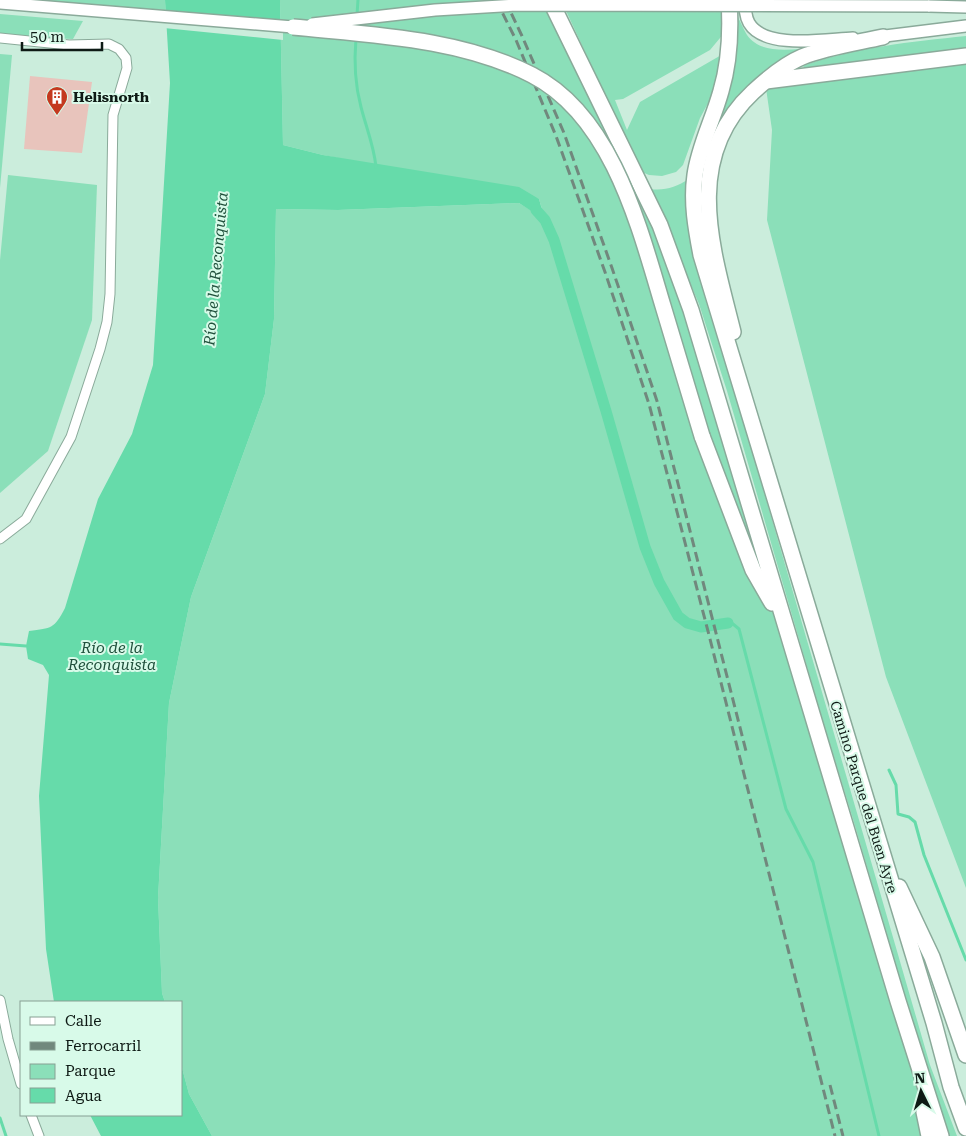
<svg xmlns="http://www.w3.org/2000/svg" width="966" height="1136" font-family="'Roboto Serif',serif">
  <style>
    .green { fill: #8bdfb9 }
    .water { fill: #66dbaa }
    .pier { fill: #cbeddc }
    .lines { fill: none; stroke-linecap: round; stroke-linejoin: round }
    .stream { stroke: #66dbaa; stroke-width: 3 }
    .canal { stroke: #66dbaa; stroke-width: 11 }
    .building { fill: #e8c4bc }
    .minor-casing { stroke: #8aaa9a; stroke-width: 11 }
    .secondary-casing { stroke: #8aaa9a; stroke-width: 14 }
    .motorway-casing { stroke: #8aaa9a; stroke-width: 18 }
    .minor { stroke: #fff; stroke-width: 9 }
    .secondary { stroke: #fff; stroke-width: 11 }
    .motorway { stroke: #fff; stroke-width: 15 }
    .rail { stroke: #71887d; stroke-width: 3; stroke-dasharray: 10 5; stroke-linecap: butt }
    .secondary-bridge-casing { stroke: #8aaa9a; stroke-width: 14; stroke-linecap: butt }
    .motorway-bridge-casing { stroke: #8aaa9a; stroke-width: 18; stroke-linecap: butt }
    .secondary-bridge { stroke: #fff; stroke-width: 11 }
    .motorway-bridge { stroke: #fff; stroke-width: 15 }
    .labels { text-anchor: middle; stroke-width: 4; stroke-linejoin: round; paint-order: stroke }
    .poi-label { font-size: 14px; font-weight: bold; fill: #0e1a15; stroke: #d8fae9; text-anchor: start }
    .street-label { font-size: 14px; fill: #0e1a15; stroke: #d8fae9 }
    .water-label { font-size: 15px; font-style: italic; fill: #20503c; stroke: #d8fae9 }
  </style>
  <rect width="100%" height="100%" fill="#cbeddc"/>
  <g class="green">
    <path d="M3 0H165L166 16Z"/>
    <path d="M280 0H550L660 225 916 1061 929 1136H212L189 1094 181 1064V1002H165L162 993 158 898 169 703 191 597 265 394 274 319 276 209 338 210 519 203 545 219 539 199 323 155 283 145Z"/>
    <path d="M561 0H725V32L710 50 623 99 615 100 627 130 640 102 723 54 718 85 700 118 683 165 676 172 662 176 649 175 642 172 650 189C665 191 676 187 689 179L692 244 705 298 751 447 930 1065 957 1136H950L936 1102 853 819 821 715 727 391 699 304 668 231Z"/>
    <path d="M0 14 83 21 73 39 47 38 0 33Z"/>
    <path d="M738 17C741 23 744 30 747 35 759 52 782 50 800 49L801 51 726 120 700 216 701 178 708 150 731 76Z"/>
    <path d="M966 36V49C912 54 859 65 806 70L803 66C855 47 911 42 966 36Z"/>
    <path d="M0 54 12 55 0 188Z"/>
    <path d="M966 56V888L886 677 767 220 772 130 765 81Z"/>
    <path d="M8 175 97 185 92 320 48 451 0 493V260Z"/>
  </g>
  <g class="water">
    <path d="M165 0H280L283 145 323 155 519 187 539 199 545 220 519 203 338 210 276 209 274 319 265 394 191 597 169 703 158 898 162 993 165 1002H54L46 949 39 796 49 675 43 665 28 659 26 646 29 631C52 628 54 629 65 608L98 499 132 434 153 365 170 83Z"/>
    <path d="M181 1064 189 1094 212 1136H101L90 1115H181Z"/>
  </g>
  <path class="pier" d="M163 16 283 24V40L164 28Z"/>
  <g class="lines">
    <g class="stream">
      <path d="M356 29 358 0"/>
      <path d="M356 38C354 61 355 85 361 107 366 127 374 146 376 167"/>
      <path d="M728 623 733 624 739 629 786 809 813 862 879 1136"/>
      <path d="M0 644 26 646"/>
      <path d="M889 770 896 785 898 814 909 817 915 822 924 855 966 960"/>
      <path d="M0 1118 6 1136"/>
    </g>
    <path class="canal" d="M536 210 545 220 554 240 606 411 645 547 659 582 678 616 687 623 701 627 728 623"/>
  </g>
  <path class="building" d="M30 76 92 82 82 153 24 149Z"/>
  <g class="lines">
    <g class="minor-casing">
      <g id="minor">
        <path d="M0 38 69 45 109 44 119 49 126 58 127 68 113 115 110 294 107 322 100 349 71 437 26 519 0 539"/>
        <path d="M0 1000 8 1039 21 1084"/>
        <path d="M31 1115 39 1136"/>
      </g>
    </g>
    <g class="secondary-casing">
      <g id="secondary">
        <path d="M745 0C745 8 745 16 749 23 765 50 826 39 853 38"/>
        <path d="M0 3 293 27"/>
        <path d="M928 6 966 7"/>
        <path d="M877 37 966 26"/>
      </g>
    </g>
    <g class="motorway-casing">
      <g id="motorway">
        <path d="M550 0 660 225 691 310 898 1001 941 1136"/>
        <path d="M729 0C731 31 730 61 721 91 713 120 699 146 695 175 691 202 696 229 701 255L934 1023 951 1087 966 1128"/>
        <path d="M766 81 966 56"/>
        <path d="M733 332C713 251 681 159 753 92 767 79 783 65 802 57 827 47 856 43 883 37"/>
        <path d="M702 436 753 570 772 603"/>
        <path d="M899 887 932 957 966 1055"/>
        <path d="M924 1112 929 1136"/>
      </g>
    </g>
    <use href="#minor" class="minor"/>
    <use href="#secondary" class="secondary"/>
    <use href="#motorway" class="motorway"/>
    <g class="rail">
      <path d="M496 0 516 40 556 136 605 272 649 404 709 635 835 1136"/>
      <path d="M505 0 522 36 564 133 612 268 657 401 747 755"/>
      <path d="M830 1085 843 1136"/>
    </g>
    <g class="secondary-bridge-casing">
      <path id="secondary-bridge" d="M312 24 435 10 517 5 928 6"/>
    </g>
    <g class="motorway-bridge-casing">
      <path id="motorway-bridge" d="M293 27C372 35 460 38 532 75 612 116 639 226 663 306 676 349 689 393 702 436"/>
    </g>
    <use href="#secondary-bridge" class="secondary-bridge"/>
    <use href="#motorway-bridge" class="motorway-bridge"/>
  </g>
  <defs>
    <g id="building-pin" transform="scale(1.125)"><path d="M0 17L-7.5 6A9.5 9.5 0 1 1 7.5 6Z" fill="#c4391f" stroke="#d8fae9"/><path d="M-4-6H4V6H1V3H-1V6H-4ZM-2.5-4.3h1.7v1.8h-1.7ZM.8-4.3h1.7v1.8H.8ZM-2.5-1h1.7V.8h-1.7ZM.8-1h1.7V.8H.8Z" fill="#fff"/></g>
  </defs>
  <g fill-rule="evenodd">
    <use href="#building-pin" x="57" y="97"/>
  </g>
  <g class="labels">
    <g class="poi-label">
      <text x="73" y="102">Helisnorth</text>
    </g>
    <g class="street-label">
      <text transform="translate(864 797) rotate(73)" y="5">Camino Parque del Buen Ayre</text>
    </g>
    <g class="water-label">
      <text transform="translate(216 269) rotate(-85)" y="5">Río de la Reconquista</text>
      <text x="112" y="653">Río de la<tspan x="112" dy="17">Reconquista</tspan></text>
    </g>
  </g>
  <rect x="20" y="1001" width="162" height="115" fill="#d8fae9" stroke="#87a094"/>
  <rect x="30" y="1017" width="25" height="8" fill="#ffffff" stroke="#87a094"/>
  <text x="65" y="1026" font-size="15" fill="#0e1a15">Calle</text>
  <rect x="30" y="1042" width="25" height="8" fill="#71887d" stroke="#87a094"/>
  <text x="65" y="1051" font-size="15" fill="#0e1a15">Ferrocarril</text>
  <rect x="30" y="1064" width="25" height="15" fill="#8bdfb9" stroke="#87a094"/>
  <text x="65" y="1076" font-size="15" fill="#0e1a15">Parque</text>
  <rect x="30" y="1088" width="25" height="15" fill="#66dbaa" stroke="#87a094"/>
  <text x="65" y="1101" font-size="15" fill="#0e1a15">Agua</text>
  <g transform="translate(921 1091) rotate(355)" stroke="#d8fae9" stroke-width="4" paint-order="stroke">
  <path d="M0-4L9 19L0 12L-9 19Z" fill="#0e1a15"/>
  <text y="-8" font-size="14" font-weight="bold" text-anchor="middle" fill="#0e1a15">N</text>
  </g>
  <path d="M22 42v8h80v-8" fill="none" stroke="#0e1a15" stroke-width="2.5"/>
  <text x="30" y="42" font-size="15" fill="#0e1a15" stroke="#d8fae9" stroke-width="4" paint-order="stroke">50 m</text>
</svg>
